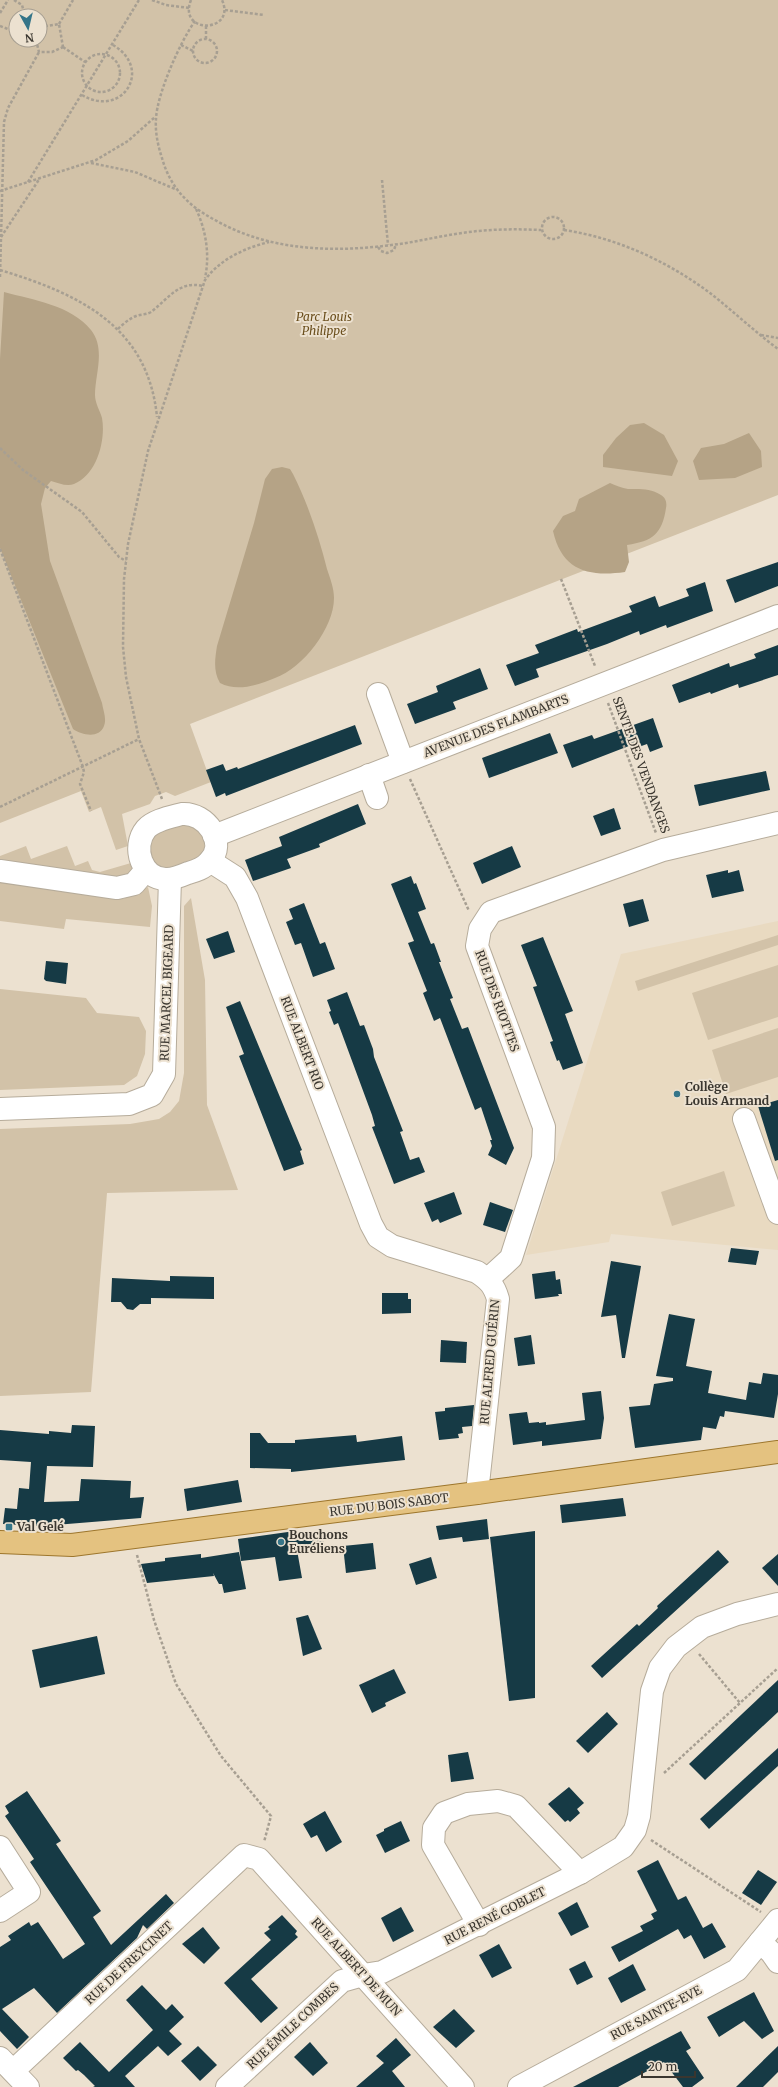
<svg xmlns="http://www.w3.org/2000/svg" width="778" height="2087" font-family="Merriweather,serif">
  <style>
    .built { fill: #e9dac1 }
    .green { fill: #d2c2a8; fill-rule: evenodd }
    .forest { fill: #b5a386 }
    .building { fill: #163a45 }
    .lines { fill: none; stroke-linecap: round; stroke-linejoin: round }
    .minor-casing { stroke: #b6ac9b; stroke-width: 24 }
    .major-casing { stroke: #9d762c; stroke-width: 24 }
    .path { stroke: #a79f92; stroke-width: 2.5; stroke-dasharray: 3 2; stroke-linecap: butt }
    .minor { stroke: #fff; stroke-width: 22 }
    .major { stroke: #e4c280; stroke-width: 22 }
    .poi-dot { fill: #357589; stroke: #ece1d0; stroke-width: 1.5 }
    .labels { text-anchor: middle; stroke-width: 4; stroke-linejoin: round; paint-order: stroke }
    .park-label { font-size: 12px; font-style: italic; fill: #6b4f1d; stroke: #ece1d0 }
    .street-label { font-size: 12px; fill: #3a362f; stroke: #ece1d0 }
    .poi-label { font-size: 12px; font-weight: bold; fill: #3a362f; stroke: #ece1d0; text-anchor: start }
  </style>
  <rect width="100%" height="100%" fill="#ece1d0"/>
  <path class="built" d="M778 921V1250L611 1234 609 1242 526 1255 621 954Z"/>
  <g class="green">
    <path d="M0 0H778V495L190 724 211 782 175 796 166 792 155 796 150 804 122 814 128 846 116 850 101 807 89 812 81 791 0 823ZM16 16H40V40H16Z"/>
    <path d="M179 822 204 831 205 854 173 871 154 866 148 842 151 836Z"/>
    <path d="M26 846 31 859 67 846 75 866 88 861 92 870 100 872 131 863 133 876 130 879 0 867V856Z"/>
    <path d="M0 881 101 897 123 899 148 887 152 906 150 927 66 919 64 929 0 921Z"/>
    <path d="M191 898 205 980 207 1105 238 1190 107 1193 91 1392 0 1396V1129L130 1124 159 1119 170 1112 179 1101 184 1073V906Z"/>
    <path d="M778 935V945L638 991 635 981Z"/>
    <path d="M778 965V1017L708 1040 692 993Z"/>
    <path d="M0 989 86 998 97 1013 139 1017 146 1031 145 1054 137 1076 124 1085 0 1090Z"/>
    <path d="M778 1028V1077L726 1094 712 1050Z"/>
    <path d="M724 1171 735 1206 672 1226 661 1192Z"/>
  </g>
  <g class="forest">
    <path d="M4 292C33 300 71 305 91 330 106 349 95 374 95 395 95 403 100 411 102 418 106 440 97 475 74 484 67 487 58 483 51 481L45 488 41 504 50 561 102 703C103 710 107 719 104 726 99 739 82 735 73 729L0 548V359Z"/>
    <path d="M644 423 664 435 678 461 672 476 603 467V455L616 438 630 425Z"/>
    <path d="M749 433 761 451 762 467 735 478 699 480 693 461 701 448 724 444Z"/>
    <path d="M282 467 290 469 293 474C308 504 319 537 327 569 330 578 334 588 334 598 334 628 303 668 275 678 258 685 237 692 220 683 213 671 215 659 217 646L254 523 265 479 272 469Z"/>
    <path d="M610 483C615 485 622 488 628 489 640 489 650 488 661 495 666 498 667 503 666 508 662 534 653 541 627 545L629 562 625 572C589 577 562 571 553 531L563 516 575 511 579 499Z"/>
  </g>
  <g class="building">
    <path d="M778 562V586L735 603 726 580Z"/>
    <path d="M705 582 713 611 667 628 666 625 640 635 639 631 607 644 536 669 539 677 515 686 506 665 539 653 535 645 577 629 578 632 632 612 629 606 655 596 659 607 689 596 686 589Z"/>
    <path d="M778 645V675L739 688 738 684 711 694 710 692 679 703 672 685 729 663 730 667 756 658 754 654Z"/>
    <path d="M480 668 488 689 453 702 456 709 415 724 407 704 438 692 436 686Z"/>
    <path d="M653 718 663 747 650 752 647 744 636 748 634 744 572 768 563 745 592 735 594 739Z"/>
    <path d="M355 725 362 744 226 796 225 793 216 797 206 770 223 764 226 771 237 767 238 769Z"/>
    <path d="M550 733 558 753 489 778 482 758Z"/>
    <path d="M766 771 770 790 699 806 694 785Z"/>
    <path d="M358 804 366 824 319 844 320 847 287 859 291 868 253 881 245 860 282 846 279 837Z"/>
    <path d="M614 808 621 829 601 836 593 816Z"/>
    <path d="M512 846 521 867 482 884 473 863Z"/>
    <path d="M728 870V873L739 870 744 891 712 898 706 875Z"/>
    <path d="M411 876 414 884 416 883 426 909 418 912 431 944 434 943 441 962H439L453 998 450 999 462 1029 468 1027 514 1148 506 1165 488 1155 492 1146 490 1140H492L481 1107 475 1110 440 1018 434 1021 423 993 427 991 408 943 414 941 391 884Z"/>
    <path d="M643 899 649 921 629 927 623 904Z"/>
    <path d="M304 903 320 944 325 942 335 969 313 977 301 943 295 945 286 922 293 919 289 909Z"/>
    <path d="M228 931 235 952 214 959 206 939Z"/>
    <path d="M543 937 573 1011 565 1014 583 1063 563 1070 559 1060 557 1061 550 1042 553 1041 533 987 537 986 521 945Z"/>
    <path d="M46 961 68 963 66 984 46 981 44 979Z"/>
    <path d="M347 992 360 1026 364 1025 373 1049 374 1057 403 1131 400 1132 410 1160 419 1157 425 1172 394 1184 372 1127 375 1126 372 1115 338 1023 334 1025 329 1012 331 1011 327 1000Z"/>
    <path d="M240 1001 302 1150 300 1151 304 1164 284 1171 239 1056 244 1054 226 1007Z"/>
    <path d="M778 1100V1160L775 1161 758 1106Z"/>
    <path d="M454 1192 462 1214 440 1223 438 1219 432 1222 424 1203Z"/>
    <path d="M490 1202 513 1210 505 1232 483 1225Z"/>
    <path d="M731 1248 759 1251 756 1265 728 1262Z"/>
    <path d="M611 1261 641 1266 625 1358H622L616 1315 601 1317Z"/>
    <path d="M555 1271 556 1280 560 1279 562 1294H558L559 1296 535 1299 532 1274Z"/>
    <path d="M170 1276 214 1277V1299L151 1298V1304H140L133 1310 127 1309 121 1302H111L112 1278 170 1281Z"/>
    <path d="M382 1293H408V1299H411V1313L382 1314Z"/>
    <path d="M669 1314 695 1319 686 1366 712 1371 708 1393 746 1400 749 1382 761 1384 763 1373 778 1375V1394L774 1418 725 1411 724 1417 720 1416 716 1429 703 1427 701 1440 635 1448 629 1407 650 1405 654 1384 673 1381V1378L656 1376Z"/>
    <path d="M531 1335 535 1364 518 1366 514 1338Z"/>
    <path d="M441 1340 467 1342 466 1363 440 1362Z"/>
    <path d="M601 1391 604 1418 601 1439 542 1446V1441L513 1445 509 1414 527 1412 529 1423 539 1422V1423L546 1422V1425L585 1420 582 1393Z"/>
    <path d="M474 1405 472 1426 462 1427 463 1433 458 1434 459 1438 439 1440 435 1412 445 1411V1408Z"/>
    <path d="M72 1425 95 1426 93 1467 47 1466 44 1502 79 1501 81 1479 131 1481 130 1498 144 1497 141 1518 55 1525V1527L3 1524 5 1508 17 1509 19 1488 29 1489 31 1462 0 1460V1430L49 1434V1431L71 1433Z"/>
    <path d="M250 1433H260L268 1443H295V1440L356 1435 357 1442 402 1436 405 1460 291 1472V1469L250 1468Z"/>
    <path d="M238 1480 242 1502 187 1511 184 1489Z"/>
    <path d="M623 1498 626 1516 562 1523 560 1505Z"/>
    <path d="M487 1519 489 1539 463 1542 462 1537 439 1540 436 1526Z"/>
    <path d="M295 1531V1537L321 1534 325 1547 297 1550 302 1578 279 1581 275 1557 241 1561 238 1539Z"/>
    <path d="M535 1531V1698L509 1701 490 1537Z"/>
    <path d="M373 1543 376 1569 346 1573 343 1546Z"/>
    <path d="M718 1550 729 1562 602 1678 591 1666 637 1624 639 1626 658 1608 657 1606Z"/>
    <path d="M239 1552 246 1589 224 1593 222 1584H219L213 1573 214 1576 147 1583 141 1564 165 1561V1558L201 1554V1558Z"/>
    <path d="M778 1554V1586L762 1568Z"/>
    <path d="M431 1557 437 1578 416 1585 409 1564Z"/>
    <path d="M308 1615 322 1649 303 1656 296 1618Z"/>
    <path d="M97 1636 105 1674 40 1688 32 1650Z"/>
    <path d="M394 1669 406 1693 385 1703 386 1706 372 1713 359 1685Z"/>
    <path d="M778 1680V1712L705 1780 689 1764Z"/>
    <path d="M607 1712 618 1724 588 1753 576 1741Z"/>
    <path d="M778 1748V1766L709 1829 700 1819Z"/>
    <path d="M468 1752 474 1779 451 1782 448 1755Z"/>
    <path d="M569 1787 584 1803 577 1809 580 1813 570 1822 568 1820 565 1822 548 1804Z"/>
    <path d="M27 1791 61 1841 56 1844 101 1911 93 1917 111 1945 166 1894 174 1903 147 1929 143 1925 137 1938 57 2013 34 1988 2 2009 29 2037 17 2049 0 2031V1947L11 1940 8 1936 29 1922 31 1926 38 1922 63 1959 85 1944 30 1862 34 1859 5 1816 9 1813 5 1806Z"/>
    <path d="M325 1811 342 1842 326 1852 317 1835 311 1838 303 1824Z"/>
    <path d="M401 1821 410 1841 385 1853 376 1835 384 1831V1829Z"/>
    <path d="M658 1860 678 1900 686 1896 703 1928 712 1923 726 1947 704 1959 691 1935 684 1939 678 1929 619 1962 611 1947 643 1931 640 1926 654 1919 651 1914 657 1911 637 1871Z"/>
    <path d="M758 1870 777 1882 761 1905 742 1893Z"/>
    <path d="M577 1902 589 1927 571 1936 558 1913Z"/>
    <path d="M401 1907 414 1931 393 1942 381 1918Z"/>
    <path d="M282 1915 297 1931 295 1934 298 1937 251 1979 278 2008 261 2023 224 1983 271 1940 264 1933 270 1929 268 1927Z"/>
    <path d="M203 1927 220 1948 204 1964 182 1944Z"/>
    <path d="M499 1944 512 1968 492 1978 479 1955Z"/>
    <path d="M585 1961 593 1977 577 1985 569 1969Z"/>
    <path d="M633 1964 646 1990 621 2003 608 1978Z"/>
    <path d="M142 1985 166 2010 172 2004 184 2017 169 2031 182 2044 168 2056 158 2046 125 2076 135 2087H93L95 2086 84 2075 78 2070 76 2071 63 2058 80 2042 109 2072 153 2030 126 2000Z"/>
    <path d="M754 1992 774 2031 762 2039 744 2021 719 2037 707 2017Z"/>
    <path d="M454 2009 475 2031 456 2048 433 2027Z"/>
    <path d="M681 2031 691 2048 686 2051 704 2078 692 2087H683L664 2062 618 2087H573Z"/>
    <path d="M396 2038 411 2055 392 2071 405 2087H356L384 2063 376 2056Z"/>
    <path d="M310 2042 328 2063 313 2076 294 2057Z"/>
    <path d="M198 2046 217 2065 200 2081 181 2061Z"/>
    <path d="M778 2046V2072L763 2087H736Z"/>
  </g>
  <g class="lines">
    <g class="minor-casing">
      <g id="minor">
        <path d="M378 694 403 762"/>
        <path d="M369 775 377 798"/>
        <path d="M182 814C206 812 228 843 209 862 203 869 195 871 188 873 181 876 174 879 167 879 142 880 131 847 146 829 154 820 171 817 182 814Z"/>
        <path d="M214 836 778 616"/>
        <path d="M210 861 235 877 247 898 371 1224 378 1237 392 1246 477 1272C489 1280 494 1285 498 1299L477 1493"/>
        <path d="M0 871 117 888 134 884 146 870"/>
        <path d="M0 1109 129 1104 152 1095 164 1074 170 879"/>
        <path d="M744 1119 778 1213"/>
        <path d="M488 1279 511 1258 543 1158 544 1127 477 946 480 929 491 912 663 850 778 823"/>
        <path d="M0 1847 29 1892 0 1911"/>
        <path d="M479 1925 433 1845 434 1828 444 1813 468 1804 498 1801 516 1806 580 1873"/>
        <path d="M760 1942 771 1952 778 1962"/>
        <path d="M0 2058 28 2087"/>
        <path d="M13 2071 244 1855 259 1859 463 2087"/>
        <path d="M227 2087 342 1981 363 1975 382 1972 580 1873 623 1847 635 1830 639 1816 652 1691 660 1668 676 1647 702 1627 737 1614 778 1604"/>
        <path d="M519 2087 737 1970 778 1920"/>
      </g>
    </g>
    <g class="major-casing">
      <path id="major" d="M0 1542 72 1545 477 1493 778 1452"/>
    </g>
    <g class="path">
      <path d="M14 0 22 5 25 16"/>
      <path d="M152 0 166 5 189 8"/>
      <path d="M191 0C177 35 237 33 222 0"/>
      <path d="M225 10 264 15"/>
      <path d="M0 13 8 0"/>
      <path d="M195 21C180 42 157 94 156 119 155 132 158 146 162 158 170 187 188 206 215 220 274 254 346 253 412 242 434 238 456 233 478 231 499 229 520 229 541 230"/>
      <path d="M59 24 73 0"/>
      <path d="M0 26 8 29 16 28"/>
      <path d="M40 27 59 24 63 47"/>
      <path d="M206 39V26"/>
      <circle cx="205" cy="51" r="12"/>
      <path d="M36 40 39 52H52L63 47"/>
      <path d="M181 45 193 51"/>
      <path d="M63 47 85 62"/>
      <circle cx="101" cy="73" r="19"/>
      <path d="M82 95C122 119 154 69 113 45"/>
      <path d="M91 163 135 172 175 189"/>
      <path d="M382 180 388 245"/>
      <path d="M28 182 139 0"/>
      <path d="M0 191 96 160 128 141 155 117"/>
      <path d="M196 209C206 230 210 255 205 278"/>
      <circle cx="553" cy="228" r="11"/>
      <path d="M564 230C617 238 667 261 710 293 733 311 754 331 778 349"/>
      <path d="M1 237 40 178"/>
      <path d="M378 247 381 251 387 253 394 250 396 244"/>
      <path d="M0 270C79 294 148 326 157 417"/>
      <path d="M0 277 4 122 8 108 39 52"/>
      <path d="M118 329C123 324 129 319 136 316 141 314 146 315 151 312 167 300 179 280 202 286"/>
      <path d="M761 335 778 338"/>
      <path d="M0 448 23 470 82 512 119 557 126 561"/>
      <path d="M0 549 83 767 84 772 80 784 91 811"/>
      <path d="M561 579 595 666"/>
      <path d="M608 703 656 833"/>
      <path d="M410 779 469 911"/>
      <path d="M162 799 139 739 126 677 123 647 124 579 128 544 148 451 205 280C220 259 245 248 269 242"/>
      <path d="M0 807 139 739"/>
      <path d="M137 1555 154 1620 176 1684 221 1756 271 1816 264 1842"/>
      <path d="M699 1654 740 1703"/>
      <path d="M664 1773 778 1668"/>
      <path d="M651 1840 761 1912"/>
    </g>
    <use href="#minor" class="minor"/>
    <use href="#major" class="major"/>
  </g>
  <g class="poi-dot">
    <circle cx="677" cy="1094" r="4"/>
    <rect x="5" y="1523" width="8" height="8" rx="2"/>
    <circle cx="281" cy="1542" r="4"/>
  </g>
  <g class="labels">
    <g class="park-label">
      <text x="324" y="321">Parc Louis<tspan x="324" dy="14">Philippe</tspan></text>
    </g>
    <g class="street-label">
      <text transform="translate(496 726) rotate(-21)" y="4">AVENUE DES FLAMBARTS</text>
      <text transform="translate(641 765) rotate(70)" y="4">SENTE DES VENDANGES</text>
      <text transform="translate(167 993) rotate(-88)" y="4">RUE MARCEL BIGEARD</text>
      <text transform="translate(497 1001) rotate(70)" y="4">RUE DES RIOTTES</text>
      <text transform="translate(302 1043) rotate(69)" y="4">RUE ALBERT RIO</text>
      <text transform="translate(490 1362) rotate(-85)" y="4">RUE ALFRED GUÉRIN</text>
      <text transform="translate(389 1505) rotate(-7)" y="4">RUE DU BOIS SABOT</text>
      <text transform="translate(495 1916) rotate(-27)" y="4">RUE RENÉ GOBLET</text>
      <text transform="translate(129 1963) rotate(-43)" y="4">RUE DE FREYCINET</text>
      <text transform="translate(356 1967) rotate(48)" y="4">RUE ALBERT DE MUN</text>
      <text transform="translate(656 2013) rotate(-28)" y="4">RUE SAINTE-EVE</text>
      <text transform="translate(293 2026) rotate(-43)" y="4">RUE ÉMILE COMBES</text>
    </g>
    <g class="poi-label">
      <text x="685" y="1091">Collège<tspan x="685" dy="14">Louis Armand</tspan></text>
      <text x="17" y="1531">Val Gelé</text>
      <text x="289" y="1539">Bouchons<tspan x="289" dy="14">Euréliens</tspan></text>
    </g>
  </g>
  <g transform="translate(28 28) rotate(172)"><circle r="19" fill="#ece1d0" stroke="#a59d90"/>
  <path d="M0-3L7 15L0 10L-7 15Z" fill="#357589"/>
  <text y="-6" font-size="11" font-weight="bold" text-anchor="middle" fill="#3a362f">N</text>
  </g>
  <path d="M642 2071v6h53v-6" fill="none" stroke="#3a362f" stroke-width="2"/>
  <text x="648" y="2071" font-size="12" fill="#3a362f" stroke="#ece1d0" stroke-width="3" paint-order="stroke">20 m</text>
</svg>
